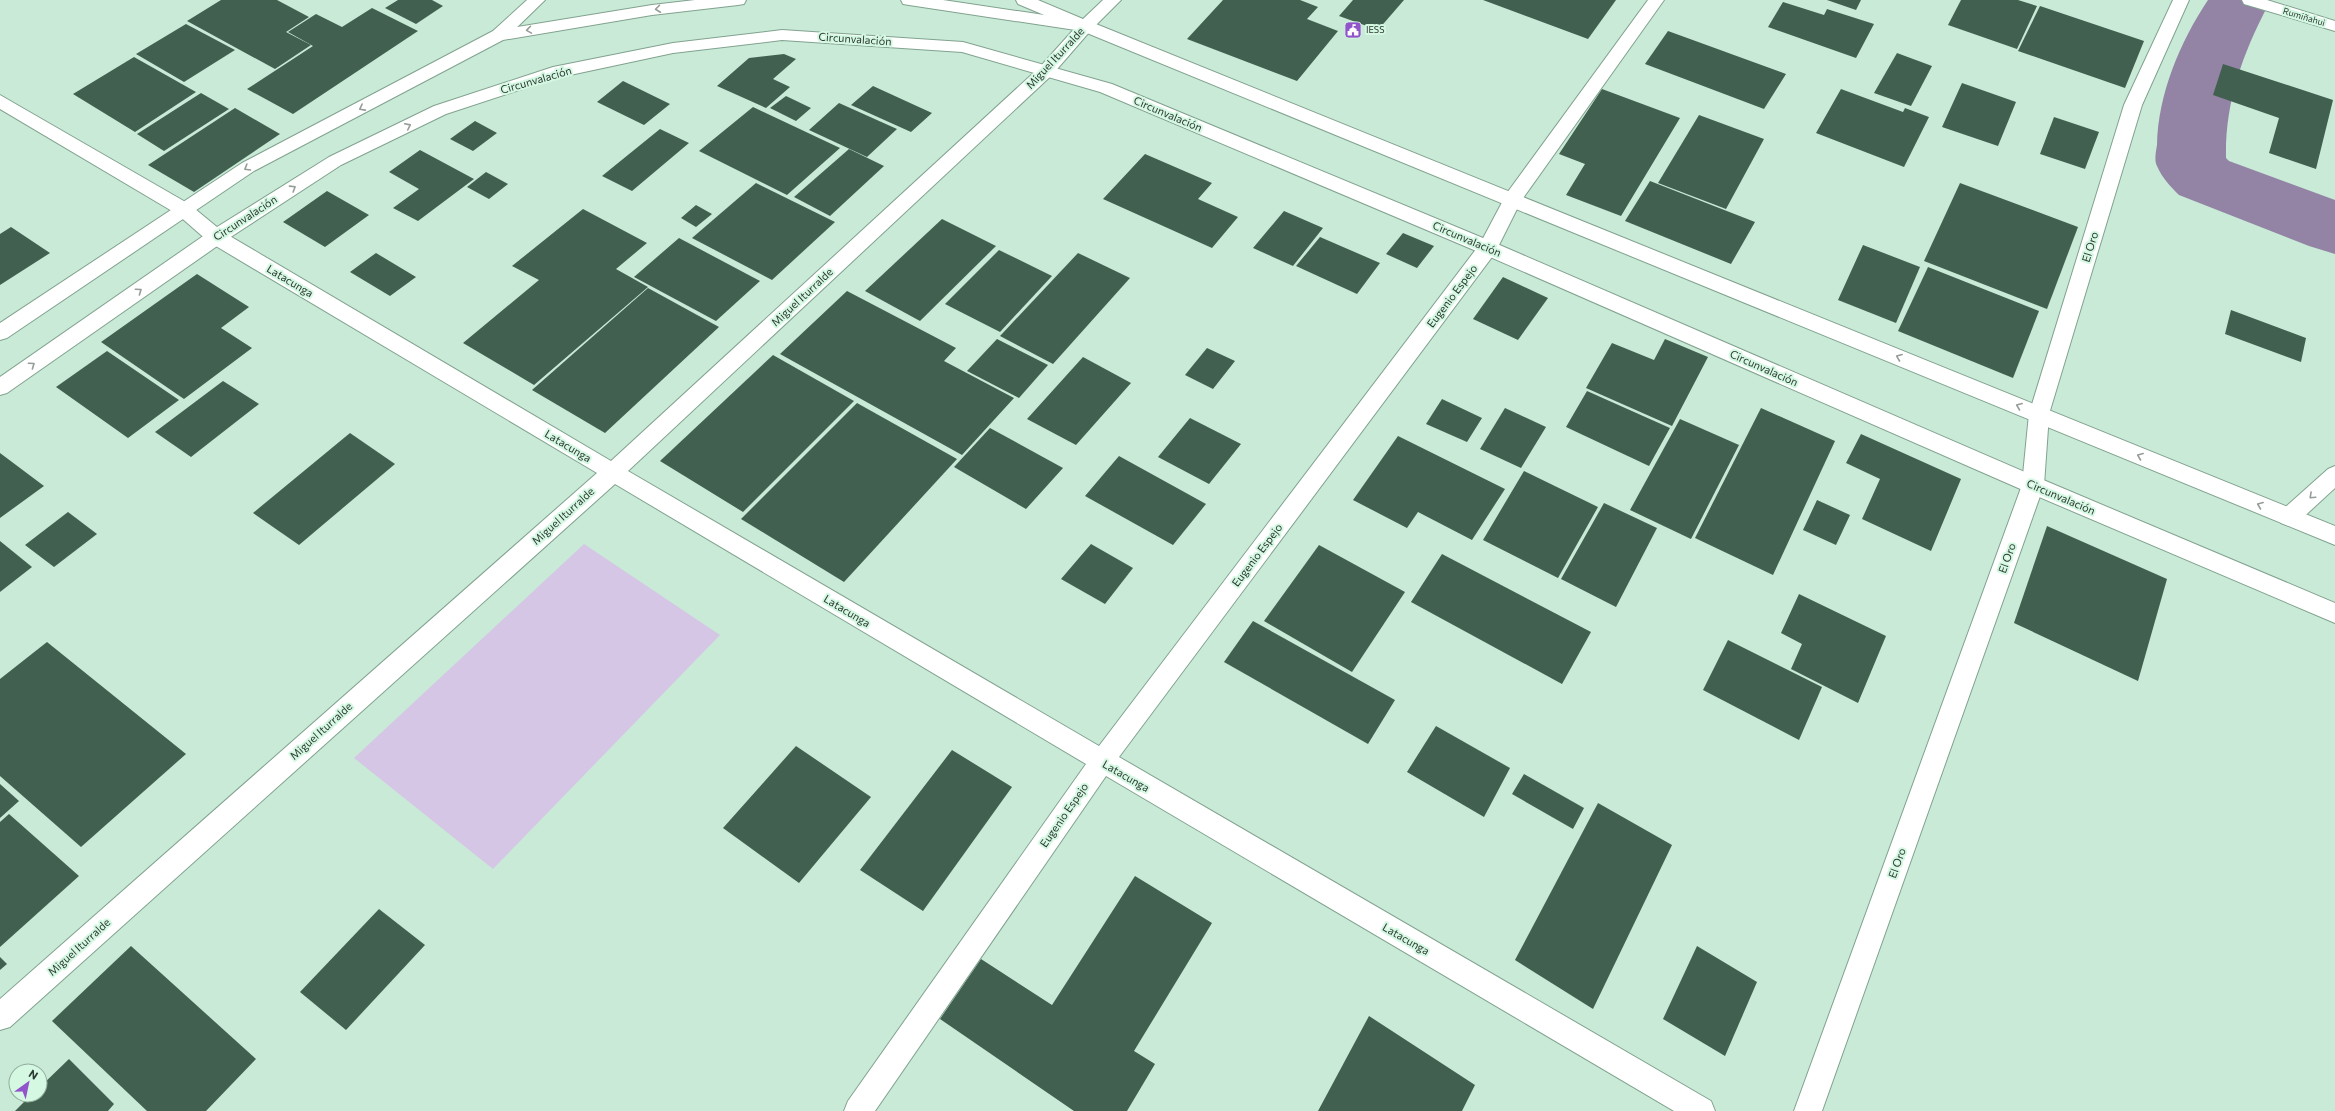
<svg xmlns="http://www.w3.org/2000/svg" width="2335" height="1111" font-family="Commissioner,sans-serif">
  <style>
    .green { fill: #d5c6e6 }
    .lines { fill: none; stroke-linecap: round; stroke-linejoin: round }
    .river { fill: #9383a5; fill-rule: evenodd }
    .building { fill: #42604f }
    .minor-casing { stroke: #81a28f; stroke-width: 2 }
    .major-casing { stroke: #81a28f; stroke-width: 2 }
    .minor { fill: #fff; fill-rule: evenodd }
    .major { fill: #fff; fill-rule: evenodd }
    .oneway { stroke: #969c98 }
    .labels { text-anchor: middle; stroke-width: 4; stroke-linejoin: round; paint-order: stroke }
    .far-street-label { font-size: 9px; fill: #2c3931; stroke: #d5f8e3 }
    .far-poi-label { font-size: 9px; fill: #2c3931; stroke: #d5f8e3; text-anchor: start }
    .street-label { font-size: 11px; fill: #2c3931; stroke: #d5f8e3 }
  </style>
  <rect width="100%" height="100%" fill="#c8ead6"/>
  <path class="green" d="M584 544 720 635 493 869 354 758Z"/>
  <g class="lines">
    <path class="river" d="M2208 0H2262L2267 7C2242 56 2225 102 2226 158L2229 161 2335 200V254L2309 246 2179 195C2171 187 2162 178 2157 166 2154 161 2156 151 2157 145 2158 94 2180 42 2208 0Z"/>
  </g>
  <g class="building">
    <path d="M221 0H277L309 17 286 32 311 45 275 69 187 21Z"/>
    <path d="M398 0H432L443 6 416 24 385 8Z"/>
    <path d="M1223 0H1300L1318 7 1307 19 1338 31 1297 81 1187 39Z"/>
    <path d="M1353 0H1404L1378 30 1339 16Z"/>
    <path d="M1483 0H1616L1588 39Z"/>
    <path d="M1827 0H1861L1856 10Z"/>
    <path d="M1961 0H2018L2037 6 2017 49 1948 25Z"/>
    <path d="M1783 2 1824 15 1827 9 1874 24 1856 58 1768 27Z"/>
    <path d="M2040 6 2144 41 2125 88 2018 51Z"/>
    <path d="M372 8 418 31 293 114 247 89 313 46 288 32 316 14 342 27Z"/>
    <path d="M186 24 235 50 184 82 136 54Z"/>
    <path d="M1668 31 1786 74 1764 109 1645 64Z"/>
    <path d="M1897 53 1932 66 1911 106 1874 93Z"/>
    <path d="M784 54 796 59 773 79 790 87 766 108 717 86 749 58Z"/>
    <path d="M134 57 196 92 135 132 73 94Z"/>
    <path d="M2223 64 2333 100 2316 169 2269 153 2279 118 2213 95Z"/>
    <path d="M623 81 670 104 644 125 597 102Z"/>
    <path d="M1962 83 2016 102 1998 146 1942 127Z"/>
    <path d="M873 86 932 113 911 132 851 105Z"/>
    <path d="M1602 89 1680 118 1621 216 1566 195 1585 164 1559 154Z"/>
    <path d="M1841 89 1903 112 1905 108 1929 117 1904 167 1816 133Z"/>
    <path d="M201 93 229 109 164 151 137 134Z"/>
    <path d="M786 96 811 108 796 121 770 108Z"/>
    <path d="M839 103 897 129 867 157 809 130Z"/>
    <path d="M753 107 840 148 787 195 699 151Z"/>
    <path d="M235 108 280 134 194 192 148 165Z"/>
    <path d="M1699 115 1764 139 1726 209 1658 183Z"/>
    <path d="M2054 117 2099 132 2085 169 2040 154Z"/>
    <path d="M475 121 497 133 473 151 450 139Z"/>
    <path d="M660 129 689 143 632 191 602 176Z"/>
    <path d="M849 149 884 166 830 216 794 197Z"/>
    <path d="M420 150 474 179 418 221 393 208 419 189 389 172Z"/>
    <path d="M1145 154 1212 183 1198 199 1238 217 1212 248 1103 199Z"/>
    <path d="M486 172 508 184 489 199 467 187Z"/>
    <path d="M1650 181 1755 222 1731 264 1625 221Z"/>
    <path d="M756 183 835 222 772 280 692 238Z"/>
    <path d="M1960 183 2078 227 2047 309 1924 261Z"/>
    <path d="M327 191 369 215 325 247 283 222Z"/>
    <path d="M696 205 712 214 696 227 681 218Z"/>
    <path d="M583 209 647 243 616 269 648 287 534 385 463 343 539 280 512 266Z"/>
    <path d="M1284 211 1323 228 1293 266 1253 248Z"/>
    <path d="M942 219 996 246 920 321 865 291Z"/>
    <path d="M11 227 50 253 0 285V234Z"/>
    <path d="M1403 233 1434 246 1417 268 1386 254Z"/>
    <path d="M1320 237 1380 263 1357 294 1296 266Z"/>
    <path d="M679 238 760 281 716 321 634 277Z"/>
    <path d="M1863 245 1920 267 1896 323 1838 300Z"/>
    <path d="M999 250 1052 276 1000 332 945 304Z"/>
    <path d="M376 253 416 277 390 296 350 272Z"/>
    <path d="M1078 253 1130 278 1053 364 1000 336Z"/>
    <path d="M1928 267 2039 311 2013 378 1898 331Z"/>
    <path d="M197 274 249 307 221 328 252 348 184 399 101 342Z"/>
    <path d="M1503 277 1548 298 1518 340 1473 319Z"/>
    <path d="M648 288 719 327 605 433 532 390Z"/>
    <path d="M847 291 956 348 944 361 1014 398 962 455 780 354Z"/>
    <path d="M2231 310 2306 338 2301 362 2225 334Z"/>
    <path d="M997 339 1048 365 1019 398 967 371Z"/>
    <path d="M1665 339 1708 357 1672 426 1586 388 1612 343 1654 360Z"/>
    <path d="M1207 348 1235 361 1213 389 1185 375Z"/>
    <path d="M107 351 179 400 128 438 56 387Z"/>
    <path d="M773 355 854 401 743 512 660 461Z"/>
    <path d="M1083 357 1131 383 1076 445 1027 419Z"/>
    <path d="M223 381 259 404 191 457 155 432Z"/>
    <path d="M1587 391 1670 428 1649 466 1566 427Z"/>
    <path d="M1442 399 1482 418 1467 442 1426 424Z"/>
    <path d="M857 403 957 459 844 582 741 519Z"/>
    <path d="M1505 408 1546 427 1521 468 1480 449Z"/>
    <path d="M1761 408 1835 441 1773 575 1695 538Z"/>
    <path d="M1190 418 1241 444 1209 484 1158 457Z"/>
    <path d="M1680 419 1739 445 1691 539 1630 510Z"/>
    <path d="M990 428 1063 468 1026 509 954 467Z"/>
    <path d="M350 433 395 464 299 545 253 513Z"/>
    <path d="M1861 434 1961 479 1931 551 1862 519 1880 479 1846 463Z"/>
    <path d="M1398 436 1505 489 1472 540 1418 512 1407 528 1353 500Z"/>
    <path d="M0 453 44 486 0 518Z"/>
    <path d="M1119 456 1206 504 1173 545 1085 496Z"/>
    <path d="M1524 471 1598 507 1558 578 1483 540Z"/>
    <path d="M1817 500 1850 515 1836 545 1803 530Z"/>
    <path d="M1604 503 1657 528 1616 607 1561 579Z"/>
    <path d="M68 512 97 534 54 567 25 545Z"/>
    <path d="M2047 526 2167 579 2138 681 2014 623Z"/>
    <path d="M0 541 32 567 0 592Z"/>
    <path d="M1091 544 1133 568 1105 604 1061 579Z"/>
    <path d="M1319 545 1405 592 1352 672 1264 621Z"/>
    <path d="M1442 554 1591 632 1562 684 1411 602Z"/>
    <path d="M1799 594 1886 636 1858 703 1791 669 1802 644 1781 633Z"/>
    <path d="M1253 621 1395 700 1368 744 1224 662Z"/>
    <path d="M1728 640 1822 687 1799 740 1703 690Z"/>
    <path d="M47 642 186 754 81 847 0 776V679Z"/>
    <path d="M1436 726 1510 768 1484 817 1407 772Z"/>
    <path d="M796 746 871 797 799 883 723 828Z"/>
    <path d="M952 750 1012 787 923 911 860 870Z"/>
    <path d="M1524 774 1584 808 1573 829 1512 794Z"/>
    <path d="M0 784 19 801 0 818Z"/>
    <path d="M1598 803 1672 845 1593 1009 1515 960Z"/>
    <path d="M9 814 79 876 0 947V822Z"/>
    <path d="M1135 876 1212 923 1134 1051 1155 1064 1127 1111H1074L940 1019 981 959 1052 1005Z"/>
    <path d="M379 909 425 945 346 1030 300 992Z"/>
    <path d="M131 946 256 1059 206 1111H147L52 1021Z"/>
    <path d="M1697 946 1757 982 1725 1056 1663 1019Z"/>
    <path d="M0 957 7 964 0 970Z"/>
    <path d="M1369 1016 1475 1085 1462 1111H1318Z"/>
    <path d="M69 1059 114 1104 108 1111H15L31 1095H40V1087Z"/>
  </g>
  <g class="lines">
    <g class="minor-casing">
      <g id="minor">
        <path d="M527 0H545L505 39H493L491 35 493 31Z"/>
        <path d="M1016 0H1038L1083 19 1103 0H1121L1091 30 1052 75 628 471 1099 746 1480 244 1507 193 1648 0H1664L1521 201 1495 253 1119 757 1711 1101 1715 1111H1674L1106 776 875 1111H844L848 1101 1086 764 615 484 10 1027 0 1030V999L597 473 209 242 177 214 0 109V95L189 204 223 232 611 461 1040 67 1075 28 1018 4Z"/>
        <path d="M2173 0H2189L2142 105 2049 414 2044 485 1822 1111H1794L2022 485 2029 414 2124 105Z"/>
        <path d="M2242 0H2267L2335 21V31L2244 4Z"/>
        <path d="M2335 466V488L2297 523 2289 526 2281 523 2278 517 2281 511 2328 469Z"/>
      </g>
    </g>
    <g class="major-casing">
      <g id="major">
        <path d="M695 0H746L744 4 738 5 652 15 503 40 254 171 7 338 0 340V323L242 163 493 31 652 5Z"/>
        <path d="M901 0H943L1091 22 2335 526V545L1082 31 909 5 903 4Z"/>
        <path d="M782 30 963 42 1112 84 1495 243 2041 479 2335 603V623L2025 491 1481 253 1100 92 962 52 782 40 673 53 556 78 446 114 341 165 223 242 7 393 0 395V377L209 232 329 157 434 106 553 67 673 43Z"/>
      </g>
    </g>
    <use href="#minor" class="minor"/>
    <use href="#major" class="major"/>
  </g>
  <defs><path id="oneway-chevron" d="M-2-3.5L2.5 0L-2 3.5" fill="none" stroke-width="1.6" stroke-linecap="round" stroke-linejoin="round"/></defs>
  <g class="oneway">
    <use href="#oneway-chevron" transform="translate(658 9) rotate(173)"/>
    <use href="#oneway-chevron" transform="translate(529 30) rotate(171)"/>
    <use href="#oneway-chevron" transform="translate(362 108) rotate(152)"/>
    <use href="#oneway-chevron" transform="translate(408 126) rotate(-26)"/>
    <use href="#oneway-chevron" transform="translate(247 168) rotate(149)"/>
    <use href="#oneway-chevron" transform="translate(293 188) rotate(-32)"/>
    <use href="#oneway-chevron" transform="translate(139 291) rotate(-35)"/>
    <use href="#oneway-chevron" transform="translate(1899 357) rotate(-158)"/>
    <use href="#oneway-chevron" transform="translate(32 365) rotate(-35)"/>
    <use href="#oneway-chevron" transform="translate(2019 406) rotate(-158)"/>
    <use href="#oneway-chevron" transform="translate(2140 456) rotate(-158)"/>
    <use href="#oneway-chevron" transform="translate(2312 496) rotate(137)"/>
    <use href="#oneway-chevron" transform="translate(2260 505) rotate(-158)"/>
  </g>
  <defs>
    <g id="civic-square" transform="scale(0.9)"><rect x="-9" y="-9" width="18" height="18" rx="4" fill="#9254ca" stroke="#d5f8e3"/><path d="M-.6-6.5H3V-4.5H.6V-3L4-1V1h2V6H-6V1h2V-1L-.6-3ZM-1.2 2.5V6h2.4V2.5Z" fill="#fff"/></g>
  </defs>
  <g fill-rule="evenodd">
    <use href="#civic-square" x="1353" y="30"/>
  </g>
  <g class="labels">
    <g class="far-street-label">
      <text transform="translate(2304 17) rotate(17)" y="3">Rumiñahui</text>
    </g>
    <g class="far-poi-label">
      <text x="1366" y="33">IESS</text>
    </g>
    <g class="street-label">
      <text transform="translate(855 39) rotate(4)" y="4">Circunvalación</text>
      <text transform="translate(1055 58) rotate(-47)" y="4">Miguel Iturralde</text>
      <text transform="translate(536 80) rotate(-16)" y="4">Circunvalación</text>
      <text transform="translate(1168 114) rotate(23)" y="4">Circunvalación</text>
      <text transform="translate(245 218) rotate(-33)" y="4">Circunvalación</text>
      <text transform="translate(1467 239) rotate(23)" y="4">Circunvalación</text>
      <text transform="translate(2090 247) rotate(-73)" y="4">El Oro</text>
      <text transform="translate(290 281) rotate(31)" y="4">Latacunga</text>
      <text transform="translate(1452 296) rotate(-53)" y="4">Eugenio Espejo</text>
      <text transform="translate(802 297) rotate(-43)" y="4">Miguel Iturralde</text>
      <text transform="translate(1764 368) rotate(24)" y="4">Circunvalación</text>
      <text transform="translate(568 446) rotate(31)" y="4">Latacunga</text>
      <text transform="translate(2061 497) rotate(23)" y="4">Circunvalación</text>
      <text transform="translate(563 516) rotate(-42)" y="4">Miguel Iturralde</text>
      <text transform="translate(1257 555) rotate(-53)" y="4">Eugenio Espejo</text>
      <text transform="translate(2007 558) rotate(-70)" y="4">El Oro</text>
      <text transform="translate(847 611) rotate(31)" y="4">Latacunga</text>
      <text transform="translate(321 731) rotate(-42)" y="4">Miguel Iturralde</text>
      <text transform="translate(1126 776) rotate(30)" y="4">Latacunga</text>
      <text transform="translate(1064 815) rotate(-55)" y="4">Eugenio Espejo</text>
      <text transform="translate(1897 863) rotate(-70)" y="4">El Oro</text>
      <text transform="translate(1406 939) rotate(30)" y="4">Latacunga</text>
      <text transform="translate(79 947) rotate(-42)" y="4">Miguel Iturralde</text>
    </g>
  </g>
  <g transform="translate(28 1083) rotate(33)"><circle r="19" fill="#d5f8e3" stroke="#91ac9c"/>
  <path d="M0-3L7 15L0 10L-7 15Z" fill="#9254ca"/>
  <text y="-6" font-size="11" font-weight="bold" text-anchor="middle" fill="#2c3931">N</text>
  </g>
</svg>
